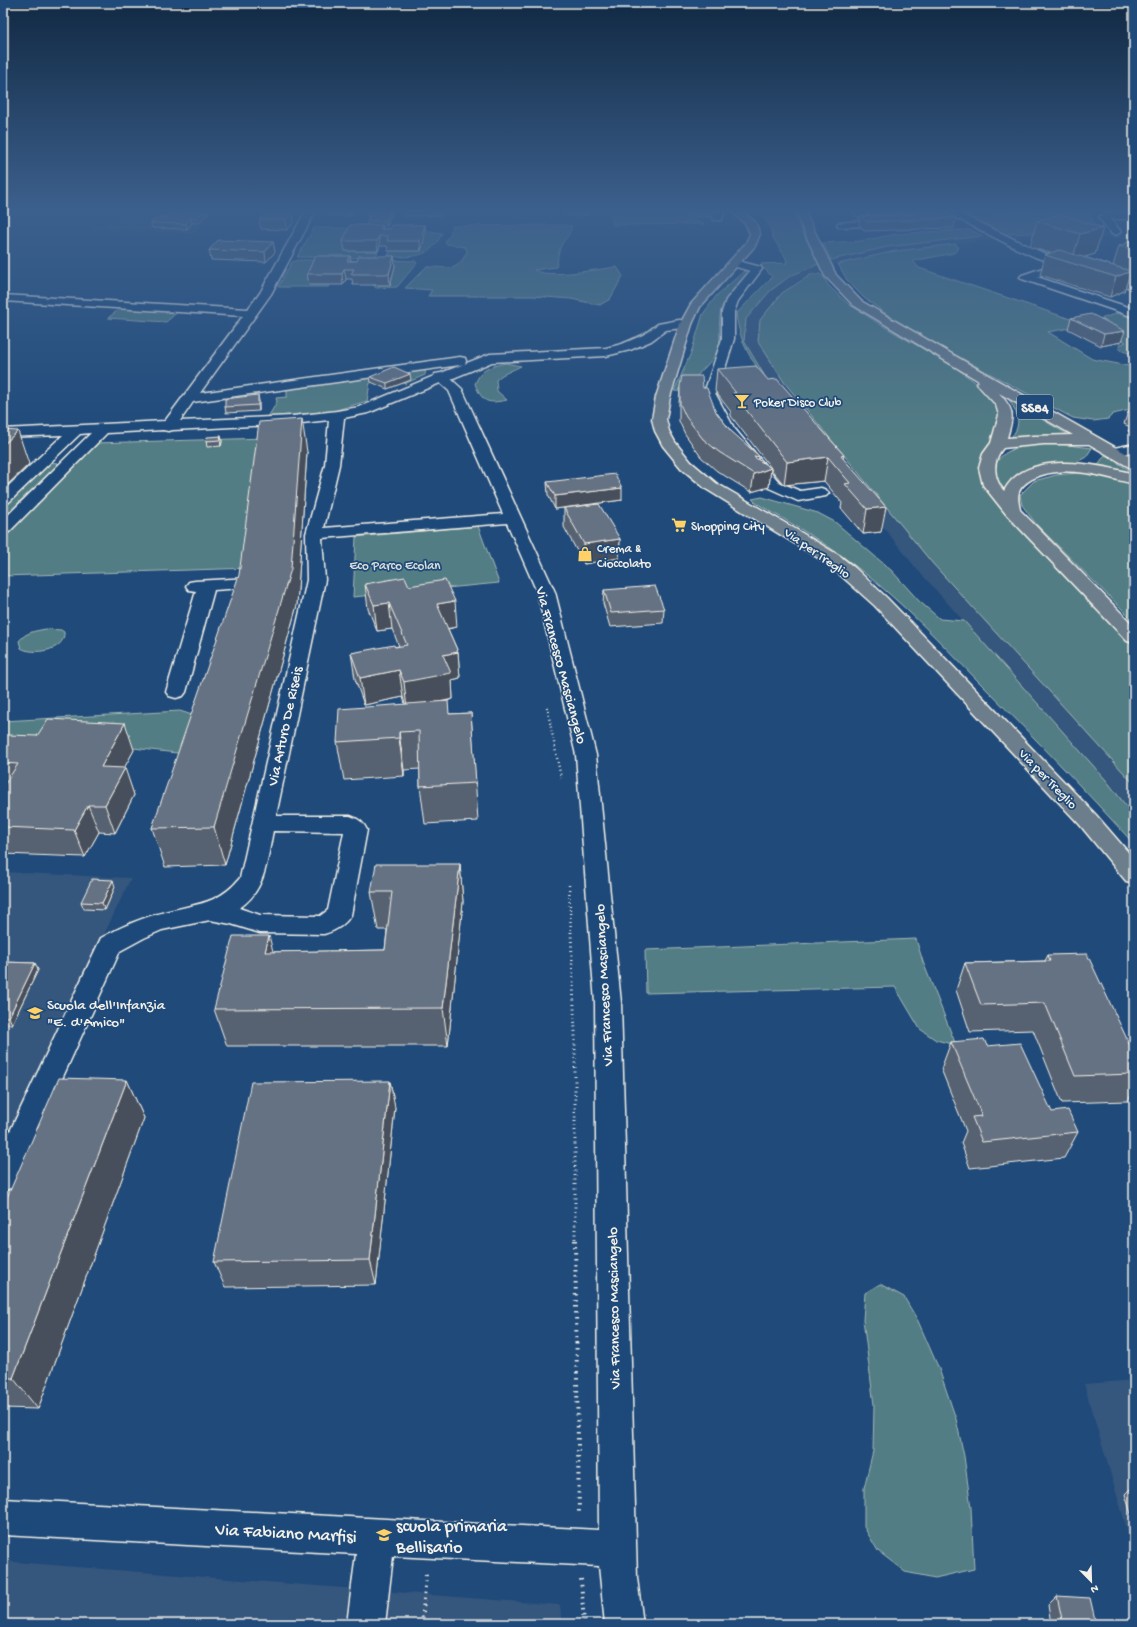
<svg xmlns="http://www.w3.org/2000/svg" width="1137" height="1627" font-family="'Gochi Hand',sans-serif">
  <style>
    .built { fill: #34567d }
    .green { fill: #537d84; stroke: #a4b7b6 }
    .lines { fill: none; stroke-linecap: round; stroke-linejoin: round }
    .minor-casing { stroke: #f4f1e8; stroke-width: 3 }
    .major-casing { stroke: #f4f1e8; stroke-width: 3 }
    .path-far3 { stroke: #f4f1e8; stroke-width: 1.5; stroke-dasharray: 0.5 1.5; stroke-linecap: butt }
    .path-far2 { stroke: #f4f1e8; stroke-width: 2.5; stroke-dasharray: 1 3; stroke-linecap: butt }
    .path-far1 { stroke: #f4f1e8; stroke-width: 3; stroke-dasharray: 1 3.5; stroke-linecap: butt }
    .path { stroke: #f4f1e8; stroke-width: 4; stroke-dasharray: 1.5 4.5; stroke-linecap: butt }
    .minor { fill: #1f4a7a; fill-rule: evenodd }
    .major { fill: #6c7d8b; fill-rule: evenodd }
    .wall { fill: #576272; stroke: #f4f1e8 }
    .shaded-wall { fill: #47505c; stroke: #f4f1e8 }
    .building { fill: #657284; stroke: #f4f1e8 }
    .labels { text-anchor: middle; stroke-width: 3.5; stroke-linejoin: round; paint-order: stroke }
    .far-poi-label { font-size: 13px; fill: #f4f1e8; stroke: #1f4a7a; text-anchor: start }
    .far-street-label { font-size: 13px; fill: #f4f1e8; stroke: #1f4a7a }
    .far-park-label { font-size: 13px; fill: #dce0d9; stroke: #1f4a7a }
    .shield { fill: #1f4a7a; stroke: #b4bfc7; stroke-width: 1 }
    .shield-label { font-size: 14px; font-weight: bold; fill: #f4f1e8 }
    .street-label { font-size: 15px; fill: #f4f1e8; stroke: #1f4a7a }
    .poi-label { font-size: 15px; fill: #f4f1e8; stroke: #1f4a7a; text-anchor: start }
    .near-poi-label { font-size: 18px; fill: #f4f1e8; stroke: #1f4a7a; text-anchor: start }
    .near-street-label { font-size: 18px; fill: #f4f1e8; stroke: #1f4a7a }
  </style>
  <rect width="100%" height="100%" fill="#1f4a7a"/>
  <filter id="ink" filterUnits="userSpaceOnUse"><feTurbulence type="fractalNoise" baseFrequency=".025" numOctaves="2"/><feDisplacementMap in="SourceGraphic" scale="8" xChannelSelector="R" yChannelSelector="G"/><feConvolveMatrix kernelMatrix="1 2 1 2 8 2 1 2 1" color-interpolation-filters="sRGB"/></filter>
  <g filter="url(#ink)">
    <g class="built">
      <path d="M132 212H214L194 234 90 229Z"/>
      <path d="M1057 232 1127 235 1134 236V240L1079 236 1009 238 895 251 838 264 812 274 793 284 758 341 784 382 933 564 1134 784V816L1106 780 915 567 769 383 744 341 746 319 770 291 790 276 829 260 865 251 911 244 1004 234Z"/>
      <path d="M3 872 131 878 3 1148Z"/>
      <path d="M1134 1380V1553L1084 1384Z"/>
      <path d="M3 1561 560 1605 562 1624H3Z"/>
    </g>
    <g class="green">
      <path d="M616 212H677L687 218 704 224 613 225 611 216H617Z"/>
      <path d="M760 212H787L798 220 799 226 819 264 790 276 770 291 746 319 744 341 769 383C750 358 741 346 736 314L772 277 766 270 760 267 761 264 787 263 786 258 773 238 770 227Z"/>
      <path d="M959 212H1091V219L1100 233 1057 232 1000 234Z"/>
      <path d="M564 225 572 226C570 234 567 237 562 244 558 251 558 259 556 267L534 270C549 279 598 269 617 267L623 276 610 299 600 305 571 299 533 296H428L432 290 405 288 426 267C448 266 457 275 467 251L465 247 447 244 445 242 447 238 450 236 452 226Z"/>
      <path d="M314 228H343L376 232 345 251H378L376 258 297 257Z"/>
      <path d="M956 230H971L983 236 888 247 831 260 823 243 861 241 896 234Z"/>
      <path d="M429 231 442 233C431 259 412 257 388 257L390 251H421L418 232Z"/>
      <path d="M956 244 959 248 954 253 913 261 919 268 1085 324 1118 313 1134 319V355L1120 350 1119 345 1126 342 1091 324 1048 332 1092 359 1134 367V409L1113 414 1108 419 1093 421 1073 418 1067 415 946 350 895 320 864 298 847 280 838 264 895 251Z"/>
      <path d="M299 260H353L351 266 328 287H278L292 262Z"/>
      <path d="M383 260 415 261 417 263 397 287 376 288 373 285H390L395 266H366Z"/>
      <path d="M744 271 750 274C747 278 744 279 741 282 733 289 724 299 721 310 717 324 723 340 717 352 708 368 694 374 687 392L674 391 691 353 703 314 717 295Z"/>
      <path d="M812 274H820L825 279 828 285 847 303 883 326 956 368 983 388 997 401 1003 416 985 479 1134 641V784L933 564 784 382 758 341 760 320 782 293Z"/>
      <path d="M123 306 180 310 166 322 108 318Z"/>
      <path d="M505 363 521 366 502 375 496 380 497 391 507 400C487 404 483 403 475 384 481 369 489 367 505 363Z"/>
      <path d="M426 368 425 375 404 384V383L411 379 395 373 370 383 367 401 333 411 268 417 277 402 276 398 287 397V388L292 389 370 378 371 376Z"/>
      <path d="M1008 399 1070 436 1046 435 1010 438C1023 426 1018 412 1008 399Z"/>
      <path d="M267 438 252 568 3 576V533L94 443Z"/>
      <path d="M1051 443 1092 448 1086 457 1077 462 1010 484 1003 491C977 451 1023 444 1051 443Z"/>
      <path d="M1105 455 1134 473V475L1119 470 1097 466Z"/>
      <path d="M47 462 58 463 53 470 20 501 3 520V498Z"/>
      <path d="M1088 472 1134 483V621L1036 524 1022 505 1020 495 1034 481 1056 475Z"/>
      <path d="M762 497 818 513 835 522 892 571 919 601 940 619 964 621 1106 780 1134 816V844C1084 789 1032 735 979 682 940 642 902 602 858 568 826 543 791 523 756 503L752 499Z"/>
      <path d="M478 526 499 583 353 597 356 537Z"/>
      <path d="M46 629 61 630 64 632C66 652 31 655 21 648L19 641C26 632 35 631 46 629Z"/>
      <path d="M180 711 195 716 191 752 177 753 133 748 3 751V721Z"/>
      <path d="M916 939 923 962 956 1045 936 1040 920 1029 895 987 646 993 645 950Z"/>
      <path d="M880 1284 904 1297 918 1321 939 1369 956 1419 964 1456 971 1508 974 1569 935 1578 905 1572 878 1551 864 1527V1488L873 1451 874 1405 863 1320 865 1293Z"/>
    </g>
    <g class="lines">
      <g class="minor-casing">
        <g id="minor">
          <path d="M305 212H315L271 294 200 393 460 357 465 358 466 361 465 364 460 365 193 402 180 421 293 416 337 411 359 407 434 376 435 374 441 373 490 354 606 348 622 344 643 335 658 324 679 320 690 321 692 324 690 327 666 330 651 341 630 350 606 356 492 362 451 379 462 389 555 592 596 755 621 1003 637 1578 643 1624H605L599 1566 393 1556 385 1624H347L356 1554 3 1535V1499L599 1530 595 1003 576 755 537 592 507 523 322 538 325 580 276 816H350C359 819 363 822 367 830L351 915C345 925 335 931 324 934L260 933 231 924 210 920 162 930 144 938 120 951 13 1187 3 1191V1146L101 938C119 928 138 919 158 914 190 904 217 907 240 878L307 580 306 534 325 465 329 420 293 424 173 430 168 431 163 430 107 433 9 532 3 534V520L91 433 80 434 9 502 3 504V491L63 435 3 437V429L165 421 243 316 3 301V295L248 309 260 293ZM440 383 449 391 503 514 324 528 339 465 344 418 368 413ZM273 831 344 832 328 910 320 916 260 915 239 908C266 891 267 859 273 831Z"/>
          <path d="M714 212H724L722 220H714L713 218Z"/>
          <path d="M854 212H864L877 223 872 226 838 227 837 225 838 223 863 221Z"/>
          <path d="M945 212H957L1043 253 1134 282V289L1065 267 1037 277 1134 309V317L1022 279 1020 277 1022 275 1055 264 1035 257 1013 247Z"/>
          <path d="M1112 213H1134V219H1111L1121 232 1116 235 1112 234 1099 218 1100 216Z"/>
          <path d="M734 260 761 267 762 269 738 301 734 312V339L719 388 715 393 734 428 779 482 800 491 821 488 826 490 829 493 826 496 798 501 769 488 723 433 701 393 706 387 722 339V312L726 300 750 271 730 265 729 263Z"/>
          <path d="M1134 444V452L1114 456 1109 455 1107 452 1109 449Z"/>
          <path d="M250 578 256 579 259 583 256 587 214 590 186 692 183 696 176 698 169 696 166 692 196 591 189 590 186 586 189 582 195 581Z"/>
        </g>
      </g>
      <g class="major-casing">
        <g id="major">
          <path d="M733 212H743L755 222 760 234 755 246 700 307 692 324 670 397 666 419 669 431 675 442 691 462 716 483 792 527 840 556 855 568 887 598 1096 815 1134 859V883L1126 881 1080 825 875 606 828 564 706 489 681 468 663 446 655 431 652 419 656 397 680 324 691 304 746 243 750 234 746 225Z"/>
          <path d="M795 212H805L836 275 861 301 981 371 1134 458V468L1129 467 1089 444H1044L1003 448C992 461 993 478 1004 491 1025 449 1098 464 1134 474V484C1102 476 1063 463 1032 479 1027 482 1021 486 1019 492 1017 497 1019 504 1020 510L1134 626V643L1127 641 1006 514 983 485 979 468 983 454 991 443 999 415 996 405 977 384 979 381 853 305 825 276ZM999 393 1073 435 1033 436 1007 438C1013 416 1016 412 999 393Z"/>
        </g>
      </g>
      <path class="path-far3" d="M995 212 1088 215"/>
      <g class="path-far2">
        <path d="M547 707 561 778"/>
        <path d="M569 885 571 933"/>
      </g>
      <path class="path-far1" d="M571 932 575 1032V1241"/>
      <g class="path">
        <path d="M575 1240 579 1514"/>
        <path d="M581 1579 584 1624"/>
        <path d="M422 1624 426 1574"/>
      </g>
      <use href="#minor" class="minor"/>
      <use href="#major" class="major"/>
    </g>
    <g class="wall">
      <path d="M171 212H209L198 223H192L187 229 152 228 151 223 166 217Z"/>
      <path d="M267 212 294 222 287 230 261 229 259 220Z"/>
      <path d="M328 212H353L351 216H328Z"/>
      <path d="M366 212H393L391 216H390L387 226H382L383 229H389L425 225V234L421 251H388L387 246H380L378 251H345L343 241 367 225V221L369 216H366Z"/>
      <path d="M405 212H444L442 215 405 216Z"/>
      <path d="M566 212H589V215L567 216Z"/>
      <path d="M686 212H711L710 217 686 216Z"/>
      <path d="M866 212H947L956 218 954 228 865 231 859 225 860 216 870 215Z"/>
      <path d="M1037 221 1103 228 1095 254 1084 257 1113 266 1119 246 1127 243 1128 240 1134 239V279L1129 278 1124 291 1110 297 1040 275 1045 255 1050 253 1030 247Z"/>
      <path d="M273 242 275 252 266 262 211 260 209 250Z"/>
      <path d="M350 256V261H357L394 256 395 266 390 285H353L352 279H346L343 285H309L307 274Z"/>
      <path d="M1071 318 1121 342 1101 346 1068 329Z"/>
      <path d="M717 369 768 380 844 455 843 459 881 532 863 534 841 508 842 503 824 481 784 485 771 469 769 487 751 492 717 471 701 457 685 434 679 421V403L680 386 703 388 716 412 730 430 758 460 771 468 731 416V412L715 391Z"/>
      <path d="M370 377 411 380 387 389 371 382Z"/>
      <path d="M259 401V411L226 413 225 407Z"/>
      <path d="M1134 410V435L1128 431 1130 427 1124 424 1128 412Z"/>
      <path d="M221 436 222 442 221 446 207 447 206 441Z"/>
      <path d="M307 452 297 605 225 865 165 867 152 828Z"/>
      <path d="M547 482 622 500 555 509 548 495Z"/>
      <path d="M564 508 620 539 619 558 584 564 564 527Z"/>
      <path d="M365 584 409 586 457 627 448 629 458 652 460 678 452 680 453 699 444 702 449 714 471 713 478 821 425 824 420 786V769L404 770V776L344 780 337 742 405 704 403 697 364 705 355 679 351 653 399 646 392 629 377 631 368 609Z"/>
      <path d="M604 590 664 609 663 623 610 627 603 603Z"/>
      <path d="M3 742 134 750 124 768 134 795 115 833 99 832 85 857 3 854Z"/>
      <path d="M460 864 463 902 448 1046H227L214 1009 273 952 385 950 387 930H378L371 892Z"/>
      <path d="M115 887 105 910 84 909 81 902Z"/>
      <path d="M1048 955 1134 1054V1089L1128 1101 1062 1103 1033 1030 970 1032 956 990 965 963 1045 961Z"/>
      <path d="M3 962 35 963 38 970 12 1024H3Z"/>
      <path d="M951 1042 987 1046 1052 1112 1078 1132 1064 1158 970 1168 961 1143 966 1131 941 1069Z"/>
      <path d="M127 1080 144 1118 38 1409 3 1408V1207Z"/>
      <path d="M390 1081 395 1108 376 1285 225 1287 214 1262Z"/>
      <path d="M1134 1485V1524L1125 1494Z"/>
      <path d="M1057 1596 1096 1624H1051L1048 1605Z"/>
    </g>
    <g class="shaded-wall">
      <path d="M203 212H209L198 223 197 218Z"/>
      <path d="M350 212H353L351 216Z"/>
      <path d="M390 212H393L391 216Z"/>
      <path d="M390 212V217L387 226 386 221Z"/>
      <path d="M293 213 294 222 287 230 286 220Z"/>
      <path d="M191 218 192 223 187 229 186 224Z"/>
      <path d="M425 225V234L421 251 420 241Z"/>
      <path d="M1103 228 1095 254 1072 261 1080 234Z"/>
      <path d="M379 236 380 246 378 251 377 241Z"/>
      <path d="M273 242 275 252 266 262 265 252Z"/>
      <path d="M350 256 351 266 347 261Z"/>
      <path d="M394 256 395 266 390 285 389 274Z"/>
      <path d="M344 269 346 279 343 285 342 274Z"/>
      <path d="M1131 271 1124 291 1110 297 1116 277Z"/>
      <path d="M1125 331 1121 342 1101 346 1104 334Z"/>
      <path d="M410 374 411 380 387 389V383Z"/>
      <path d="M258 395 259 401V411L258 405Z"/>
      <path d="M302 419 307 452 297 605 225 865 214 827Z"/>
      <path d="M18 431 29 464 3 489V445Z"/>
      <path d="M221 436 222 442 221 446 220 440Z"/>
      <path d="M759 456 757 473 771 468 769 487 751 492 754 474V457Z"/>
      <path d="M828 457 824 481 784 485 787 462Z"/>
      <path d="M622 488V500L555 509V496Z"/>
      <path d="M886 507 881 532 863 534 867 509Z"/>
      <path d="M620 539 619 558 584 564V544Z"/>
      <path d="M455 601 457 627 439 630 437 604Z"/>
      <path d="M389 603 392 629 377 631 374 605Z"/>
      <path d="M458 652 460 678 452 680 453 699 407 709 404 682 443 655Z"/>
      <path d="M399 670 403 697 364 705 360 678Z"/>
      <path d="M125 723 134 750 110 794 101 767Z"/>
      <path d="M399 732 404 770V776L399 738Z"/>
      <path d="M125 768 134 795 115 833 105 805Z"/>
      <path d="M88 805 99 832 85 857 74 830Z"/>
      <path d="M460 864 463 902 448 1046 443 1008Z"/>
      <path d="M113 880 115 887 105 910 102 903Z"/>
      <path d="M269 936 279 974 265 952Z"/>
      <path d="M35 963 38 970 12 1024 9 1017Z"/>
      <path d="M127 1080 144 1118 38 1409 13 1378Z"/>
      <path d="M390 1081 395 1108 376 1285 370 1260Z"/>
    </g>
    <g class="building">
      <path d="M171 212H203L197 218H191L186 224 151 223 157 217H166Z"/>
      <path d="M267 212 293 213 286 220H259Z"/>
      <path d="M371 212H390L386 221H367Z"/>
      <path d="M872 212H907L910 214 876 215Z"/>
      <path d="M914 212H947L956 218 867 222 860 216 916 214Z"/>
      <path d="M1060 214 1103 228 1080 234 1037 221Z"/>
      <path d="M350 225H382L381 229H389L391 225H425L420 241H387L388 236H379L377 241H343Z"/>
      <path d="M1134 239V240L1130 241 1128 240Z"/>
      <path d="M218 240 273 242 265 252 209 250Z"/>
      <path d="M1134 240V250L1119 246Z"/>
      <path d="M1059 250 1131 271 1116 277 1045 255Z"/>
      <path d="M315 256H350L347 261H357L359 256H394L389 274H351L354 269H344L342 274H307Z"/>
      <path d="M1091 314 1125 331 1104 334 1071 318Z"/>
      <path d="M756 366 768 380 777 379 844 455 841 456 886 507 867 509 845 484 850 483 828 457 787 462 733 393H736L717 369Z"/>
      <path d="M394 367 410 374 387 383 370 377Z"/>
      <path d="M682 376H702L703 388H707L716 412 730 430 759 456 754 457 771 468 754 474 719 452 703 439 686 417 680 404V386Z"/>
      <path d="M258 395V405L225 407V399Z"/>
      <path d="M1134 410V415L1128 412Z"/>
      <path d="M302 419 291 569 214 827 152 828 239 575 259 422Z"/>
      <path d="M3 430 18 431 3 445Z"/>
      <path d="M221 436 220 440 206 441 207 437Z"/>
      <path d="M615 474 622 488 555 496 547 482Z"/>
      <path d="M599 504 620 539 584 544 564 508Z"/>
      <path d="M405 577 409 586 445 580 455 601 437 604 458 652 443 655 451 673 404 682 399 670 360 678 351 653 394 645 395 647 407 645 389 603 374 605 365 584Z"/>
      <path d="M655 586 664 609 611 613 604 590Z"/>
      <path d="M448 701 449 714 471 713 476 783 420 786 419 731 399 732V738L337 742 339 709Z"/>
      <path d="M48 719 125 723 101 767 125 768 105 805H88L74 830 3 827V787L18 764 3 763V742L8 735 37 736Z"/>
      <path d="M376 864H460L443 1008 214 1009 233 936H269L265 952 385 950 392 892H371Z"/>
      <path d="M92 879 113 880 102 903 81 902Z"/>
      <path d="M1087 954 1134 1054V1074L1075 1076 1045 1003 981 1005 965 963 1050 961 1048 955Z"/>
      <path d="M3 962 35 963 9 1017H3Z"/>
      <path d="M984 1039 987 1046 1020 1043 1052 1112 1068 1110 1078 1132 982 1142 972 1117 982 1116 951 1042Z"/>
      <path d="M59 1078 127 1080 13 1378H3V1207Z"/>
      <path d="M390 1081 370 1260 214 1262 251 1082Z"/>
      <path d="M1057 1596 1090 1598 1096 1624H1063Z"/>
    </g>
  </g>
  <linearGradient id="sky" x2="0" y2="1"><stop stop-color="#112943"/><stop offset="0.48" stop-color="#3c608d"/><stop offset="1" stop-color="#3c608d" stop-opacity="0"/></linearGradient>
  <rect width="1137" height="439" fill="url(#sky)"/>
  <defs>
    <g id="bar-bare" transform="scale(1.2)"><path d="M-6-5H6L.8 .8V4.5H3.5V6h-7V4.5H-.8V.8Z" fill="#ffd166" stroke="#1f4a7a" stroke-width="2.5" paint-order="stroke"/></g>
    <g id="supermarket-bare" transform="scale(1.2)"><path d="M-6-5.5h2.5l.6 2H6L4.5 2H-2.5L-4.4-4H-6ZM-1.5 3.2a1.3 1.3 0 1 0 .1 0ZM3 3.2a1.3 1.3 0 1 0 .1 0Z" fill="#ffd166" stroke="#1f4a7a" stroke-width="2.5" paint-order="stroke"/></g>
    <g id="shop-bare" transform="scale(1.2)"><path d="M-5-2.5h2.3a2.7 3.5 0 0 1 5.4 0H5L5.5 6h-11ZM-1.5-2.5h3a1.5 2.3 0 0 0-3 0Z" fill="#ffd166" stroke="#1f4a7a" stroke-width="2.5" paint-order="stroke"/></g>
    <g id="school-bare" transform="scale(1.2)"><path d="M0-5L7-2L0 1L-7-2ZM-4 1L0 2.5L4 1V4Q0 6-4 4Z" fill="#ffd166" stroke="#1f4a7a" stroke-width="2.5" paint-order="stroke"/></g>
  </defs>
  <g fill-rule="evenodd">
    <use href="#bar-bare" x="742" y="401"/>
    <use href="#supermarket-bare" x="679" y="525"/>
    <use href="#shop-bare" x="585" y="554"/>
    <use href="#school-bare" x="35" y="1013"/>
    <use href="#school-bare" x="384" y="1535"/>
  </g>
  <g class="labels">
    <g class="far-poi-label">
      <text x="754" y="406">Poker Disco Club</text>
      <text x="691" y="530">Shopping City</text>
      <text x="597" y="552">Crema &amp;<tspan x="597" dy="15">Cioccolato</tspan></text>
    </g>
    <g class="far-street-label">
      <text transform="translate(818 552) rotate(35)" y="5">Via per Treglio</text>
      <text transform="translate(1049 778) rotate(46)" y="5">Via per Treglio</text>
    </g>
    <g class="far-park-label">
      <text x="395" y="569">Eco Parco Ecolan</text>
    </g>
    <rect class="shield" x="1017" y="395" width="36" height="24" rx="3"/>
    <g class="shield-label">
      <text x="1035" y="412">SS84</text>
    </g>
    <g class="street-label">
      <text transform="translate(562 665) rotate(75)" y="5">Via Francesco Masciangelo</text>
      <text transform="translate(284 726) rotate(-78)" y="5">Via Arturo De Riseis</text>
      <text transform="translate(603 985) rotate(-93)" y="5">Via Francesco Masciangelo</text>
      <text transform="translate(613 1308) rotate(-91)" y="5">Via Francesco Masciangelo</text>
    </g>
    <g class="poi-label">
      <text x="47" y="1009">Scuola dell'Infanzia<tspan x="47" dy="17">"E. d'Amico"</tspan></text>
    </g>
    <g class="near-poi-label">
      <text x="396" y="1531">scuola primaria<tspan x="396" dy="21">Bellisario</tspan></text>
    </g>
    <g class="near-street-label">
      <text transform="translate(286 1532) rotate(3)" y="6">Via Fabiano Marfisi</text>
    </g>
  </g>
  <rect width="1137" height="1627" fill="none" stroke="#1f4a7a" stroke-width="16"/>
  <rect x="8" y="8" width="1121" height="1611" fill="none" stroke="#f4f1e8" stroke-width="1.5" filter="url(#ink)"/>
  <g transform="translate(1091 1581) rotate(157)" stroke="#1f4a7a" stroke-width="3" paint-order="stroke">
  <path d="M0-3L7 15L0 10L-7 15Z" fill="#f4f1e8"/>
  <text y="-6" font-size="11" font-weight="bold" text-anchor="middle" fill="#f4f1e8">N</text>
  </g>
</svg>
